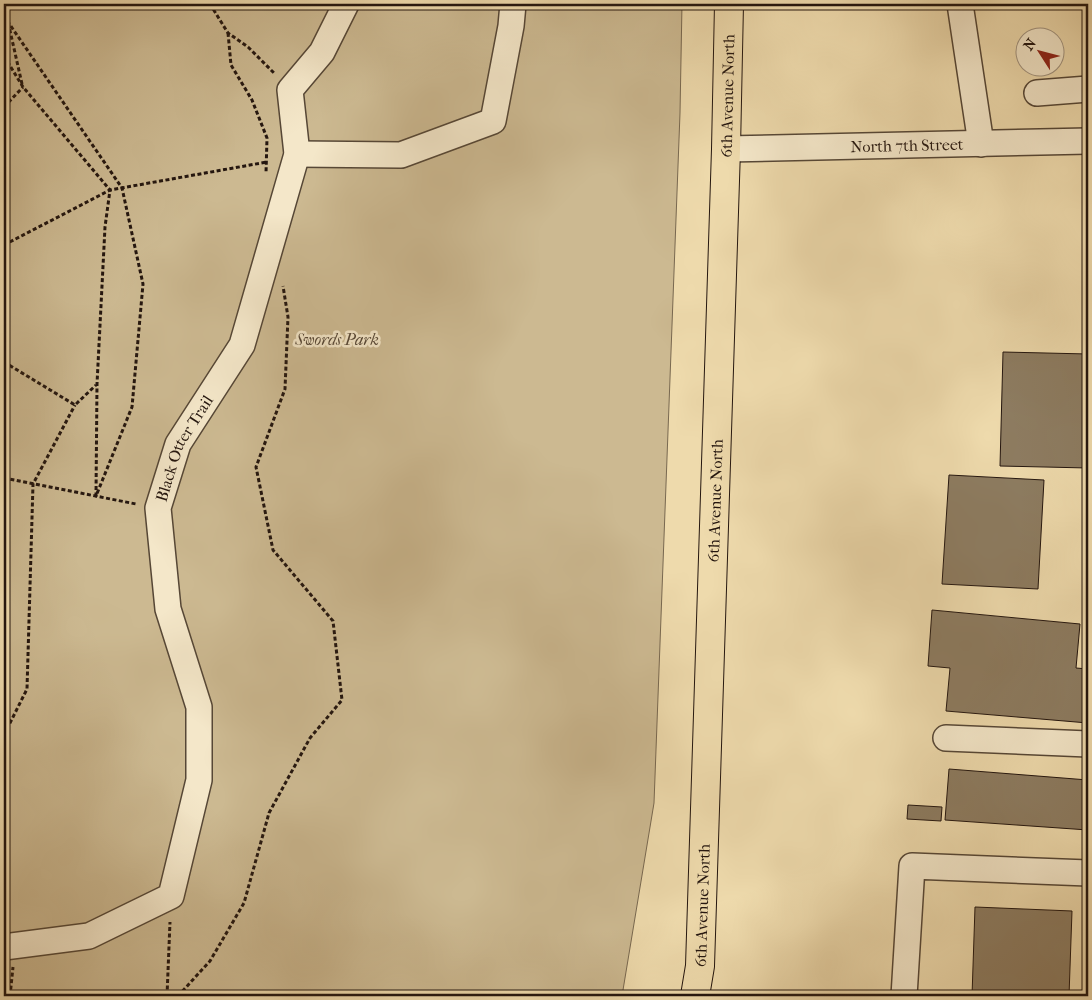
<svg xmlns="http://www.w3.org/2000/svg" width="1092" height="1000" font-family="'IM FELL French Canon',serif">
  <style>
    .green { fill: #ccb991; stroke: #786850 }
    .building { fill: #8d7c61; stroke: #24160f }
    .lines { fill: none; stroke-linecap: round; stroke-linejoin: round }
    .minor-casing { stroke: #564736; stroke-width: 28 }
    .major-casing { stroke: #24160f; stroke-width: 30 }
    .path { stroke: #24160f; stroke-width: 3; stroke-dasharray: 4 2.5; stroke-linecap: butt }
    .minor { stroke: #f4e7c9; stroke-width: 25 }
    .major { stroke: #eedaac; stroke-width: 28 }
    .labels { text-anchor: middle; stroke-width: 5; stroke-linejoin: round; paint-order: stroke }
    .street-label { font-size: 16px; fill: #24160f; stroke: #f4e7c9 }
    .park-label { font-size: 16px; font-style: italic; fill: #564736; stroke: #f4e7c9 }
  </style>
  <rect width="100%" height="100%" fill="#eedaac"/>
  <filter id="stains"><feTurbulence type="fractalNoise" baseFrequency=".004" numOctaves="4"/><feColorMatrix values="0 0 0 0 .2 0 0 0 0 .09 0 0 0 0 .02 0 0 0 .5 -.17"/></filter>
  <radialGradient id="worn" r=".72"><stop offset=".6" stop-color="#630" stop-opacity="0"/><stop offset="1" stop-color="#630" stop-opacity=".3"/></radialGradient>
  <path class="green" d="M4 4H682L680 113 654 803 622 996H4Z"/>
  <g class="building">
    <path d="M1003 352 1088 354V468L1000 466Z"/>
    <path d="M949 475 1044 480 1038 589 942 584Z"/>
    <path d="M932 610 1080 624 1076 668 1088 669V723L946 711 950 668 928 666Z"/>
    <path d="M949 769 1088 780V830L945 820Z"/>
    <path d="M908 805 942 807 941 821 907 819Z"/>
    <path d="M975 907 1072 911 1069 996H972Z"/>
  </g>
  <g class="lines">
    <g class="minor-casing">
      <g id="minor">
        <path d="M960 4 981 144"/>
        <path d="M1037 93 1088 89"/>
        <path id="s1" d="M726 149 1088 141"/>
        <path d="M297 154 401 155 493 121 511 26 513 4"/>
        <path d="M946 738 1088 744"/>
        <path id="s2" d="M4 947 89 936 171 896 199 780V707L168 609 158 508 178 444 242 345 297 154 290 90 322 52 346 4"/>
        <path d="M904 996 912 866 1088 873"/>
      </g>
    </g>
    <g class="major-casing">
      <g id="major">
        <path id="s3" d="M695 996 700 966 726 149 729 4"/>
      </g>
    </g>
    <g class="path">
      <path d="M4 4 22 84"/>
      <path d="M210 4 228 33 248 47 275 74"/>
      <path d="M228 33 231 65 252 100 267 138 266 173"/>
      <path d="M4 56 23 87 110 190 267 162"/>
      <path d="M4 107 23 87"/>
      <path d="M4 245 110 190 105 227 97 384 96 496 132 407 143 284 122 188 8 22"/>
      <path d="M4 362 75 405 96 385"/>
      <path d="M4 478 136 504"/>
      <path d="M4 735 27 689 33 484 75 405"/>
      <path d="M10 996 13 967"/>
      <path d="M167 996 170 922"/>
      <path d="M178 996 210 961 244 903 269 813 310 738 342 700 333 621 273 550 256 467 285 389 288 317 283 286"/>
    </g>
    <use href="#minor" class="minor"/>
    <use href="#major" class="major"/>
  </g>
  <g class="labels">
    <g class="street-label">
      <text dy="6" stroke="none"><textPath href="#s3" startOffset="901">6th Avenue North</textPath></text>
      <text dy="6" stroke="none"><textPath href="#s1" startOffset="181">North 7th Street</textPath></text>
      <text dy="6" stroke="none"><textPath href="#s2" startOffset="639">Black Otter Trail</textPath></text>
      <text dy="6" stroke="none"><textPath href="#s3" startOffset="496">6th Avenue North</textPath></text>
      <text dy="6" stroke="none"><textPath href="#s3" startOffset="91">6th Avenue North</textPath></text>
    </g>
    <g class="park-label">
      <text x="337" y="345">Swords Park</text>
    </g>
  </g>
  <rect width="1092" height="1000" fill="none" stroke="#eedaac" stroke-width="20"/>
  <rect x="5" y="5" width="1082" height="990" fill="none" stroke="#24160f" stroke-width="2.5"/>
  <rect x="10" y="10" width="1072" height="980" fill="none" stroke="#24160f"/>
  <g transform="translate(1040 52) rotate(306)"><circle r="24" fill="#f4e7c9" stroke="#a1937f"/>
  <path d="M0-4L9 19L0 12L-9 19Z" fill="#8f2418"/>
  <text y="-8" font-size="14" font-weight="bold" text-anchor="middle" fill="#24160f">N</text>
  </g>
  <rect width="100%" height="100%" filter="url(#stains)"/>
  <rect width="100%" height="100%" fill="url(#worn)"/>
</svg>
